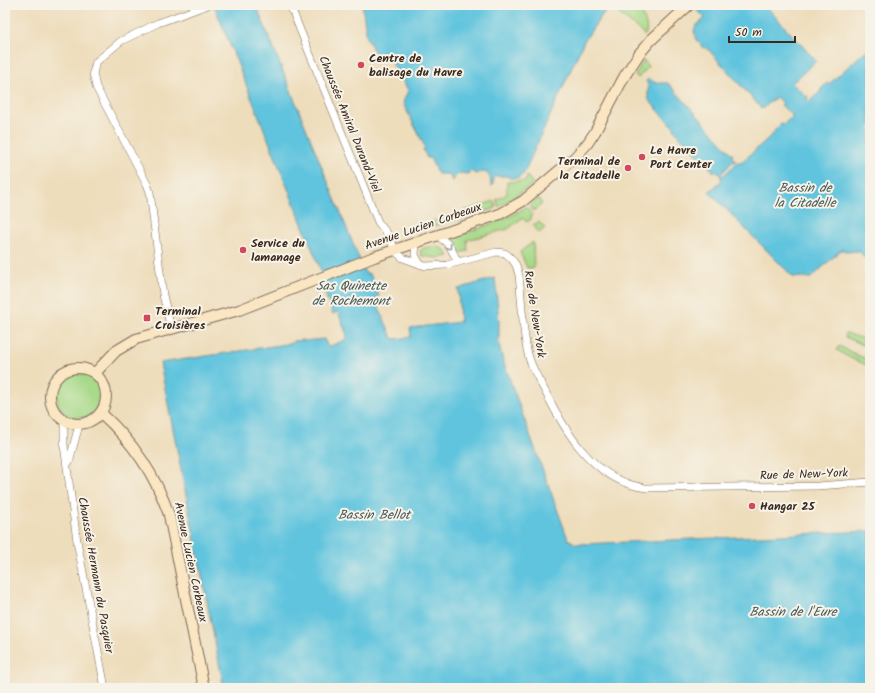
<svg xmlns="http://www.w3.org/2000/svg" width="875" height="693" font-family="Kalam,sans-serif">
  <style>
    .green { fill: #a7d988; stroke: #718253 }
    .water { fill: #60c4de; stroke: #4e777e }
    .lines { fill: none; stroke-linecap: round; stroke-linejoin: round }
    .minor-casing { stroke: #7a6955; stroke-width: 8 }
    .secondary-casing { stroke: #7a6955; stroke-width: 12 }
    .minor { stroke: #fff; stroke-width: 7 }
    .secondary { stroke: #fbe6c4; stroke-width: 10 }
    .oneway { stroke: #a79f9a }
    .poi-dot { fill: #d1495b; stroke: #f7f3e8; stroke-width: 1.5 }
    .labels { text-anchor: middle; stroke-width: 4; stroke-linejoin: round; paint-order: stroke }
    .poi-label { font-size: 12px; font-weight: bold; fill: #3b2a1e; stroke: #f7f3e8; text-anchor: start }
    .street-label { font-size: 12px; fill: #3b2a1e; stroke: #f7f3e8 }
    .water-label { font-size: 13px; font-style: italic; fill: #465858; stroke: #f7f3e8 }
  </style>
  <rect width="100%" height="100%" fill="#f7f3e8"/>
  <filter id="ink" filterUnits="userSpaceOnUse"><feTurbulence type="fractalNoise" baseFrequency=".025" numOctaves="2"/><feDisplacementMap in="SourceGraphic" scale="8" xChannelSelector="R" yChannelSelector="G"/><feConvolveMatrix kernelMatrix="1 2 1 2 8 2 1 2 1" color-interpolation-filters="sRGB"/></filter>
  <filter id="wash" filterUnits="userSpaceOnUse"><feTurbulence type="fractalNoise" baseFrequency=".012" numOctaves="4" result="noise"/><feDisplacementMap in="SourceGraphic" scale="16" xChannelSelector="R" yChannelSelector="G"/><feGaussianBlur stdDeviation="0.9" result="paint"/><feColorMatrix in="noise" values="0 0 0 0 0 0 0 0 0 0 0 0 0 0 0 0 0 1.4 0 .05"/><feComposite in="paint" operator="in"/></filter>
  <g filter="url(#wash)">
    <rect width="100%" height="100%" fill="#edb"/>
    <g class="green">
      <path d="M617 5H637C641 14 649 23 646 34L644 36 643 33 613 9Z"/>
      <path d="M644 60 648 67 638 78 635 75Z"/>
      <path d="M527 176 533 184 499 207 496 200 507 194V182L526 181Z"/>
      <path d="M538 198 542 204 533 211 529 205Z"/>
      <path d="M494 201 496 208 462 219 429 227 428 223Z"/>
      <path d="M526 207 532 214 531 219 527 222 522 218 508 229 467 240 468 251 458 253 452 244 447 240 509 217Z"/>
      <path d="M539 222 545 228 539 233 533 225Z"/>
      <path d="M533 242 534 268H527L520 252Z"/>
      <path d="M436 246 445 250 449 256 437 258 422 256 420 251 424 248Z"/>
      <path d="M846 333 870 341V348L845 337Z"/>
      <path d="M839 346 861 357 870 360V366C858 362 847 357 837 350Z"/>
      <circle cx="79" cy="396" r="22"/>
    </g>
    <g class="water">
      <path d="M214 5H256L365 273 370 274 379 296 375 298 392 338 395 339 411 337 410 328 460 322 458 289 495 278 499 322V344L503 361 568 539 576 544H582L870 531V688H224L160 363 293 343V341L303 340 305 341 324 339 328 347 345 340 347 335 338 312 333 314 325 293 328 288Z"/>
      <path d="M362 5H609L584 41 523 175H519V178H509L508 176H495L493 178V185L491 186 490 177C487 171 481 171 476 174L471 171 468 174 461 173 456 175 453 181H452L449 174H438L430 158H427L423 149 425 147 403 103 408 90 385 51 376 55 367 38Z"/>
      <path d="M694 5H765L816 61 792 83 799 90H800L806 97 808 96 807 100 809 102 821 91 820 90 827 83 829 84 870 47V263L859 251 846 252 845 250H841L811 278 793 277 709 192 722 180 720 176 724 175 737 162 741 163 775 132 774 131 781 124 783 125 793 116 781 105 783 103 776 97 762 109 706 47 704 49 695 38 696 36 694 32 695 27 705 18 696 9 697 8Z"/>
      <path d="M648 79 656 83H668L733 155 732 157 736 161 732 162 720 175 716 171 714 172 674 130 675 129 649 100C646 93 651 87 646 81Z"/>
    </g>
  </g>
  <g filter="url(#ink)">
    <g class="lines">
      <g class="minor-casing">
        <g id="minor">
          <path d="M290 5 378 222 389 236 396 252 403 258 425 266 447 265 496 252 505 253 511 258 516 265 519 275C522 301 522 329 528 354 531 368 540 381 546 393 564 429 588 470 629 484 634 486 641 487 646 488L818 486 870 482"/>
          <path d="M437 235 449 245 458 262"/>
          <path d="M416 242 415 255 420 264"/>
          <path d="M171 329 163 295 150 192 147 184 96 87 93 73 96 62 121 41 158 23 208 5"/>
          <path d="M64 421V445L77 541 105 688"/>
          <path d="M69 462 79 425"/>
        </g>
      </g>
      <g class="secondary-casing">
        <g id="secondary">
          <circle cx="78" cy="396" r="28"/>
          <path d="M95 373 116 351 136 339 239 310 374 257 500 214 523 201 574 158 587 144 595 132 624 77 639 54 651 40 689 5"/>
          <path d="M101 413C132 441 156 476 169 515L204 688"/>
        </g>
      </g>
      <use href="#minor" class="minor"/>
      <use href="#secondary" class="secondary"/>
    </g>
    <defs><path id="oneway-chevron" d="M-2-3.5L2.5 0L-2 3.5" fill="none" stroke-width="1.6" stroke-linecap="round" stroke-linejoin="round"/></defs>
    <use class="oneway" href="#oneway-chevron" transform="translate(449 247) rotate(54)"/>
  </g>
  <g class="poi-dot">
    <circle cx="361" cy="65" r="4"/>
    <circle cx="642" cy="157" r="4"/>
    <circle cx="628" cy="168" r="4"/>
    <circle cx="243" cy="250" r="4"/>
    <rect x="143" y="314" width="8" height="8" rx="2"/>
    <circle cx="752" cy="506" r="4"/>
  </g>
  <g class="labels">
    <g class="poi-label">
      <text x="369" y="62">Centre de<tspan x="369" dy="14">balisage du Havre</tspan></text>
      <text x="650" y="154">Le Havre<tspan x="650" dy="14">Port Center</tspan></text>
      <text x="620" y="165" text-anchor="end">Terminal de<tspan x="620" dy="14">la Citadelle</tspan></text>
      <text x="251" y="247">Service du<tspan x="251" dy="14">lamanage</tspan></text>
      <text x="155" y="315">Terminal<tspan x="155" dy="14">Croisières</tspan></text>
      <text x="760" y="510">Hangar 25</text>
    </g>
    <g class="street-label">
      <text transform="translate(350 124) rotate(68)" y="4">Chaussée Amiral Durand-Viel</text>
      <text transform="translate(423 226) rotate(-19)" y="4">Avenue Lucien Corbeaux</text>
      <text transform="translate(535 314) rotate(81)" y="4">Rue de New-York</text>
      <text transform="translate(804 474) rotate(-2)" y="4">Rue de New-York</text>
      <text transform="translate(191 562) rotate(78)" y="4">Avenue Lucien Corbeaux</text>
      <text transform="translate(96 575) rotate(80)" y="4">Chaussée Hermann du Pasquier</text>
    </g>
    <g class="water-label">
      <text x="805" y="192">Bassin de<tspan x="805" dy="15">la Citadelle</tspan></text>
      <text x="351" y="290">Sas Quinette<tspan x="351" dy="15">de Rochemont</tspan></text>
      <text x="374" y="519">Bassin Bellot</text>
      <text x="793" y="616">Bassin de l'Eure</text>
    </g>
  </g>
  <rect width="875" height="693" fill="none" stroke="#f7f3e8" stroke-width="20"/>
  <path d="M729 36v6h66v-6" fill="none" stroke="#3b2a1e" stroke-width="2"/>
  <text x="735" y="36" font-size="12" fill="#3b2a1e" stroke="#f7f3e8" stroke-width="3" paint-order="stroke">50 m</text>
</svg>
